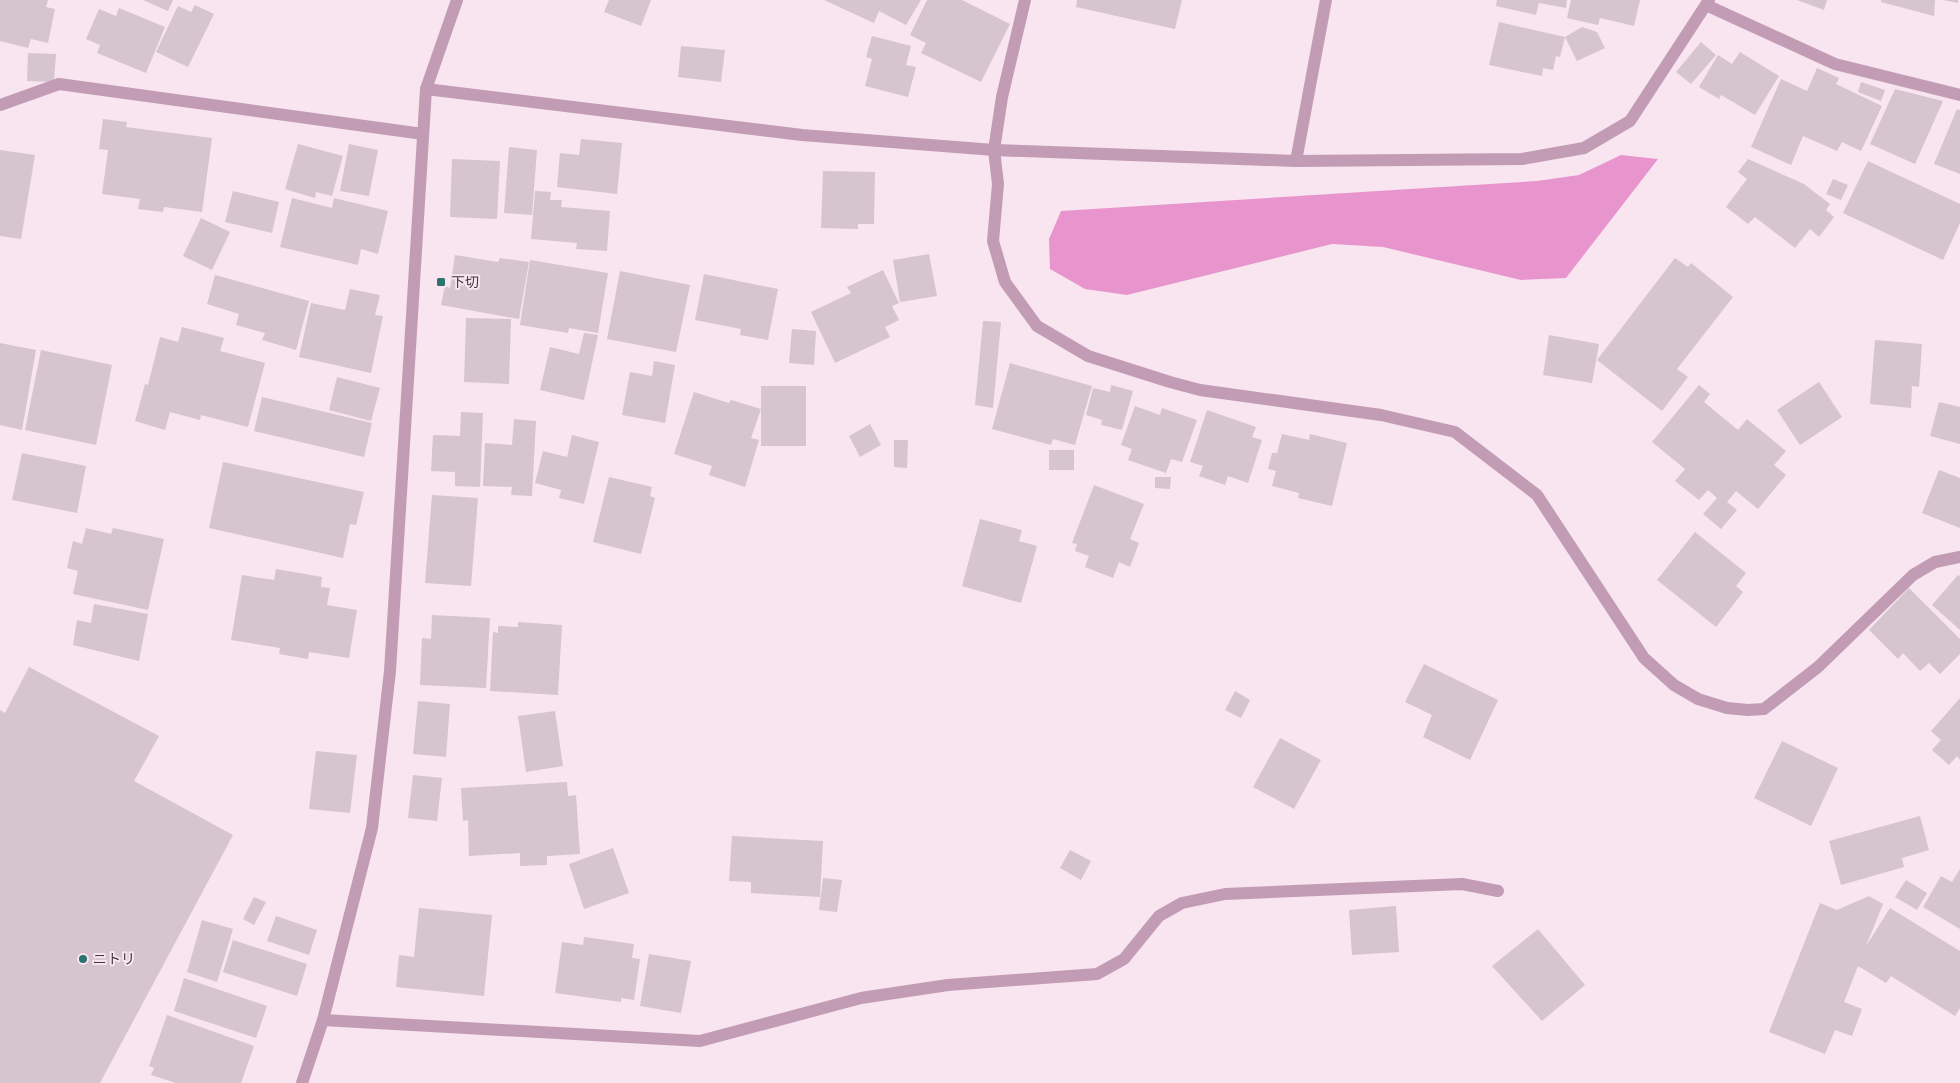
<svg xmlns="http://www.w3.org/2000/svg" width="1960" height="1083" font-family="'Exo 2','Noto Sans JP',sans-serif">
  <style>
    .water { fill: #e995cd }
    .building { fill: #d6c4cf }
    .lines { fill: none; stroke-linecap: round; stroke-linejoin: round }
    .minor { stroke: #c29cb4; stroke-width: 12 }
    .tertiary { stroke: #c29cb4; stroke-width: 12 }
    .poi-dot { fill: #2a736f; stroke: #f8e5f0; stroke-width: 2 }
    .labels { text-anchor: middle; stroke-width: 4; stroke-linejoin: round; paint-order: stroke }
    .poi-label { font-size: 14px; fill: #40393d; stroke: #f8e5f0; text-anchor: start }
  </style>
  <rect width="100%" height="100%" fill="#f8e5f0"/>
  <path class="water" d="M1621 155 1658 159 1566 278 1521 280 1383 247 1332 244 1127 295 1085 289 1050 269 1049 239 1061 211 1537 181 1579 175Z"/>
  <g class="building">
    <path d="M0 0H48L46 7 55 9 48 43 31 39 28 48 0 41Z"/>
    <path d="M143 0H173L168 11Z"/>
    <path d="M609 0H651L641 26 604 12Z"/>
    <path d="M824 0H921L906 25 879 11 874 23Z"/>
    <path d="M927 0H962L1010 24 981 82 921 53 926 43 910 35Z"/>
    <path d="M1077 0H1182L1175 29 1076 7Z"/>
    <path d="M1497 0H1567L1566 8 1539 3 1536 15 1496 6Z"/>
    <path d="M1571 0H1640L1634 26 1600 18 1598 25 1567 18Z"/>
    <path d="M1797 0H1827L1824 10Z"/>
    <path d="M1881 0H1935L1934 16 1881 2Z"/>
    <path d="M1943 0H1958V3Z"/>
    <path d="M195 5 214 14 188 67 156 52 178 6 191 12Z"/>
    <path d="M119 8 165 27 146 73 97 53 100 45 86 39 99 9 116 16Z"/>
    <path d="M1499 22 1565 37 1582 27 1597 32 1605 48 1577 61 1565 37 1560 57 1556 56 1553 70 1543 68 1542 76 1489 65Z"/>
    <path d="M872 36 911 46 906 65 916 67 908 97 865 86 872 59 866 57Z"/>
    <path d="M1701 42 1716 55 1691 84 1676 72Z"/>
    <path d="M681 46 725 50 721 82 678 77Z"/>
    <path d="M1740 52 1779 76 1755 115 1721 95 1719 99 1699 87 1718 55 1732 64Z"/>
    <path d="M28 53 56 54 54 82 27 81Z"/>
    <path d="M1817 68 1839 78 1836 84 1882 106 1861 151 1842 142 1837 151 1803 136 1791 165 1751 147 1781 79 1807 91Z"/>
    <path d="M1861 82 1885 90 1881 101 1858 92Z"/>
    <path d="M1895 89 1943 101 1915 164 1870 144Z"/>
    <path d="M1957 109 1960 110V174L1934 164Z"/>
    <path d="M103 119 127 122 126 127 212 138 202 212 164 207 163 212 138 209 140 199 102 194 108 150 99 149Z"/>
    <path d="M581 139 622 143 617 194 557 187 560 153 579 155Z"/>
    <path d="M298 144 343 156 332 196 316 192 315 198 285 189Z"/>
    <path d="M349 144 378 150 369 196 340 191Z"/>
    <path d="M509 147 537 150 532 215 504 213Z"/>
    <path d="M0 150 35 155 21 239 0 236Z"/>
    <path d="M452 159 500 161 497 219 450 217Z"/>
    <path d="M1748 159 1804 184 1830 204 1826 210 1834 217 1819 237 1810 229 1795 248 1755 217 1748 224 1726 207 1747 179 1738 172Z"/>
    <path d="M1868 161 1960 204V223L1943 260 1843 213Z"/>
    <path d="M823 171 875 172 874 224H858V229L821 228Z"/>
    <path d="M1833 179 1848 185 1841 200 1826 194Z"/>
    <path d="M233 191 279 202 272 233 225 222Z"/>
    <path d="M535 191 551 192 550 200H562L561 207 610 211 607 251 576 249 577 243 531 239Z"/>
    <path d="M292 198 332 208 334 198 388 211 378 254 361 249 358 265 280 247Z"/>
    <path d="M201 218 230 232 212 270 183 256Z"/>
    <path d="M929 254 937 296 900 302 893 260Z"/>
    <path d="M455 255 498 262 500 258 529 262 519 319 441 305 445 286 450 288Z"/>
    <path d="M1675 258 1688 267 1691 263 1733 297 1677 369 1688 377 1662 411 1597 360Z"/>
    <path d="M530 260 608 273 598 333 569 328 568 333 520 325Z"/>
    <path d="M883 270 899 303 892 306 899 320 885 327 890 337 835 363 811 312 851 293 847 287Z"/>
    <path d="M620 271 690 285 676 352 607 339Z"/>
    <path d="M704 274 778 289 768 340 740 335 741 329 695 320Z"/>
    <path d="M215 275 309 301 296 350 262 340 265 333 236 325 239 314 207 304Z"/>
    <path d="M350 289 380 295 375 315 383 316 371 373 299 357 311 303 345 310Z"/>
    <path d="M466 318 511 319 509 384 464 382Z"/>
    <path d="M983 321 1001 322 993 408 975 405Z"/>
    <path d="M182 327 224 338 220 351 265 363 248 427 201 415 200 420 170 412 165 430 135 421 145 384 148 385 160 337 178 342Z"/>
    <path d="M792 329 816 331 814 365 789 363Z"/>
    <path d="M584 333 598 335 584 400 540 390 550 347 579 354Z"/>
    <path d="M1549 335 1599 344 1592 383 1543 375Z"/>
    <path d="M1875 340 1922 344 1919 387 1912 386 1911 408 1870 404Z"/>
    <path d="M0 343 36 350 22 430 0 425Z"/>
    <path d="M41 350 112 365 96 445 25 430Z"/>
    <path d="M654 361 675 365 665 423 622 415 630 372 652 376Z"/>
    <path d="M1010 363 1092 386 1075 445 1053 439 1051 445 992 429Z"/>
    <path d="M337 377 380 388 371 421 329 410Z"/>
    <path d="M1819 382 1842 417 1800 445 1777 410Z"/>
    <path d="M1111 385 1133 391 1122 430 1101 425 1102 420 1086 415 1093 388 1110 392Z"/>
    <path d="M1699 385 1710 394 1704 402 1738 430 1747 419 1786 451 1774 465 1786 475 1758 509 1736 491 1727 502 1737 510 1721 529 1703 514 1717 498 1708 490 1699 500 1675 481 1685 469 1652 442Z"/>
    <path d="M761 386H806V446H761V409L751 438 759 440 745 487 709 475 712 466 674 454 694 392 729 403 731 400 761 409Z"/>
    <path d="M262 397 372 423 364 457 254 431Z"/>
    <path d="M1939 402 1960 407V444L1930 436Z"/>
    <path d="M1135 406 1160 415 1162 408 1197 420 1182 462 1171 459 1166 473 1128 460 1132 449 1121 445Z"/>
    <path d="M1207 410 1256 427 1252 437 1262 440 1248 483 1228 476 1225 485 1199 476 1203 466 1190 462Z"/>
    <path d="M461 412 483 413 480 487 455 486V472L431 471 433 435 460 436Z"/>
    <path d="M514 419 536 421 532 496 511 495 512 487 483 486 485 443 512 445Z"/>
    <path d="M870 424 881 445 860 457 849 436Z"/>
    <path d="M1282 434 1309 440 1310 434 1347 443 1332 506 1298 498 1299 493 1272 486 1276 471 1268 469 1272 453H1277Z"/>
    <path d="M572 435 599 442 584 504 559 498 561 490 535 483 543 451 567 457Z"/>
    <path d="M894 440H908L907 468 894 467Z"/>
    <rect x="1049" y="450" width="25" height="20"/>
    <path d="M22 453 86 466 77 513 12 500Z"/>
    <path d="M223 462 364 492 356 525 350 524 343 558 209 528Z"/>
    <path d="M1939 470 1960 478V528L1922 513Z"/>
    <path d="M609 477 652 487 650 496 655 498 641 554 593 542Z"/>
    <path d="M1155 477H1171L1170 489 1155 488Z"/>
    <path d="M1094 485 1144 504 1130 539 1139 543 1130 567 1119 562 1113 578 1085 567 1089 556 1075 551 1077 544 1072 543Z"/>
    <path d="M432 495 478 498 471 586 425 583Z"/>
    <path d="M980 519 1022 530 1019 541 1037 546 1021 603 962 586Z"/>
    <path d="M86 528 111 534 113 528 164 539 148 610 73 594 78 571 67 568 73 541 82 544Z"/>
    <path d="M1695 532 1746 573 1736 586 1743 592 1716 627 1657 580Z"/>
    <path d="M276 569 322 577 321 587 330 588 327 605 357 610 349 658 309 652 308 659 279 654 280 648 231 640 242 575 274 580Z"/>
    <path d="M1958 575 1960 576V630L1932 605Z"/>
    <path d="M1909 588 1960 639V654L1940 674 1929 663 1920 671 1903 653 1898 659 1869 630Z"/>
    <path d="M94 604 148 614 139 661 73 645 77 620 91 623Z"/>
    <path d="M432 615 490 618 486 688 420 685 422 638 431 639Z"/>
    <path d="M518 622 562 625 558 695 490 691 493 632 498 633V626L518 627Z"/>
    <path d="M1424 664 1498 700 1470 760 1423 737 1432 715 1405 702Z"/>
    <path d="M29 667 159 736 134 781 233 835 100 1083H0V710L5 713Z"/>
    <path d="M1235 691 1250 700 1241 718 1225 710Z"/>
    <path d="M1960 698V760L1957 756 1949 765 1932 750 1941 740 1931 731Z"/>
    <path d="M418 701 450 704 446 757 413 754Z"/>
    <path d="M555 711 563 766 526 772 518 716Z"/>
    <path d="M1280 738 1321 760 1294 809 1253 787Z"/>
    <path d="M1782 741 1838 768 1811 826 1754 798Z"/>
    <path d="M316 751 357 755 350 813 309 809Z"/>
    <path d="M413 775 442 778 437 821 408 818Z"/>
    <path d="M567 782 568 796 576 795 580 854 547 856V865L520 866V853L469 856 468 820 463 821 461 788Z"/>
    <path d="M1920 816 1929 850 1902 858 1904 867 1841 885 1829 841Z"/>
    <path d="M732 836 823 841 820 897 751 893V882L729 881Z"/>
    <path d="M613 848 629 893 584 909 569 864Z"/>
    <path d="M1070 850 1091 861 1081 880 1060 868Z"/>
    <path d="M1960 869V929L1923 907 1941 876 1952 882Z"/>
    <path d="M823 878 842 880 837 912 819 910Z"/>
    <path d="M1906 880 1927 893 1917 910 1895 897Z"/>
    <path d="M1869 896 1883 904 1866 946 1890 908 1960 951V1008L1955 1016 1891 976 1886 983 1858 966 1844 1002 1862 1009 1852 1036 1835 1030 1825 1054 1769 1032 1820 903 1837 910Z"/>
    <path d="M254 897 266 902 254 925 243 919Z"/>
    <path d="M1396 906 1399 952 1352 955 1349 910Z"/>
    <path d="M419 908 492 915 484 996 396 987 399 955 414 957Z"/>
    <path d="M276 916 317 930 309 955 267 941Z"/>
    <path d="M202 920 233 929 217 982 187 972Z"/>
    <path d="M1538 929 1585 985 1542 1021 1492 966Z"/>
    <path d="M584 937 634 944 632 958 640 959 634 1000 621 998V1002L555 993 562 942 583 945Z"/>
    <path d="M233 940 307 964 297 996 223 972Z"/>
    <path d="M649 954 691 961 681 1013 640 1006Z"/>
    <path d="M184 978 267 1006 256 1038 174 1011Z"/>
    <path d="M167 1015 254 1046 241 1083H176L151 1075 154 1068 149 1066Z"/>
  </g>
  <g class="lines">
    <g class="minor">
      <path d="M1025 0 1002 97 994 150 998 184 993 241 1005 282 1037 326 1088 356 1170 382 1200 390 1381 415 1455 432 1537 495 1644 658 1674 685 1698 699 1727 708 1748 710 1764 709 1818 667 1913 575 1935 562 1960 557"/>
      <path d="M1706 5 1835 64 1960 95"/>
      <path d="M426 89 802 135 994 150 1296 161 1522 159 1584 148 1630 121 1709 0"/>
      <path d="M0 105 59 84 423 134"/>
      <path d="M1296 161 1326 0"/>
      <path d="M323 1020 700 1041 861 998 948 985 1097 974 1124 959 1159 916 1182 903 1225 894 1462 884 1498 891"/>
    </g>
    <path class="tertiary" d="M302 1083 323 1020 372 828 390 671 426 89 457 0"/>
  </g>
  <g class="poi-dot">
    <rect x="436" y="277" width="10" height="10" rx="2.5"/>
    <circle cx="83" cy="959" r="5"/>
  </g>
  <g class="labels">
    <g class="poi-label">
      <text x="451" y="287">下切</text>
      <text x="93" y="964">ニトリ</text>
    </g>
  </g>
</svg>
